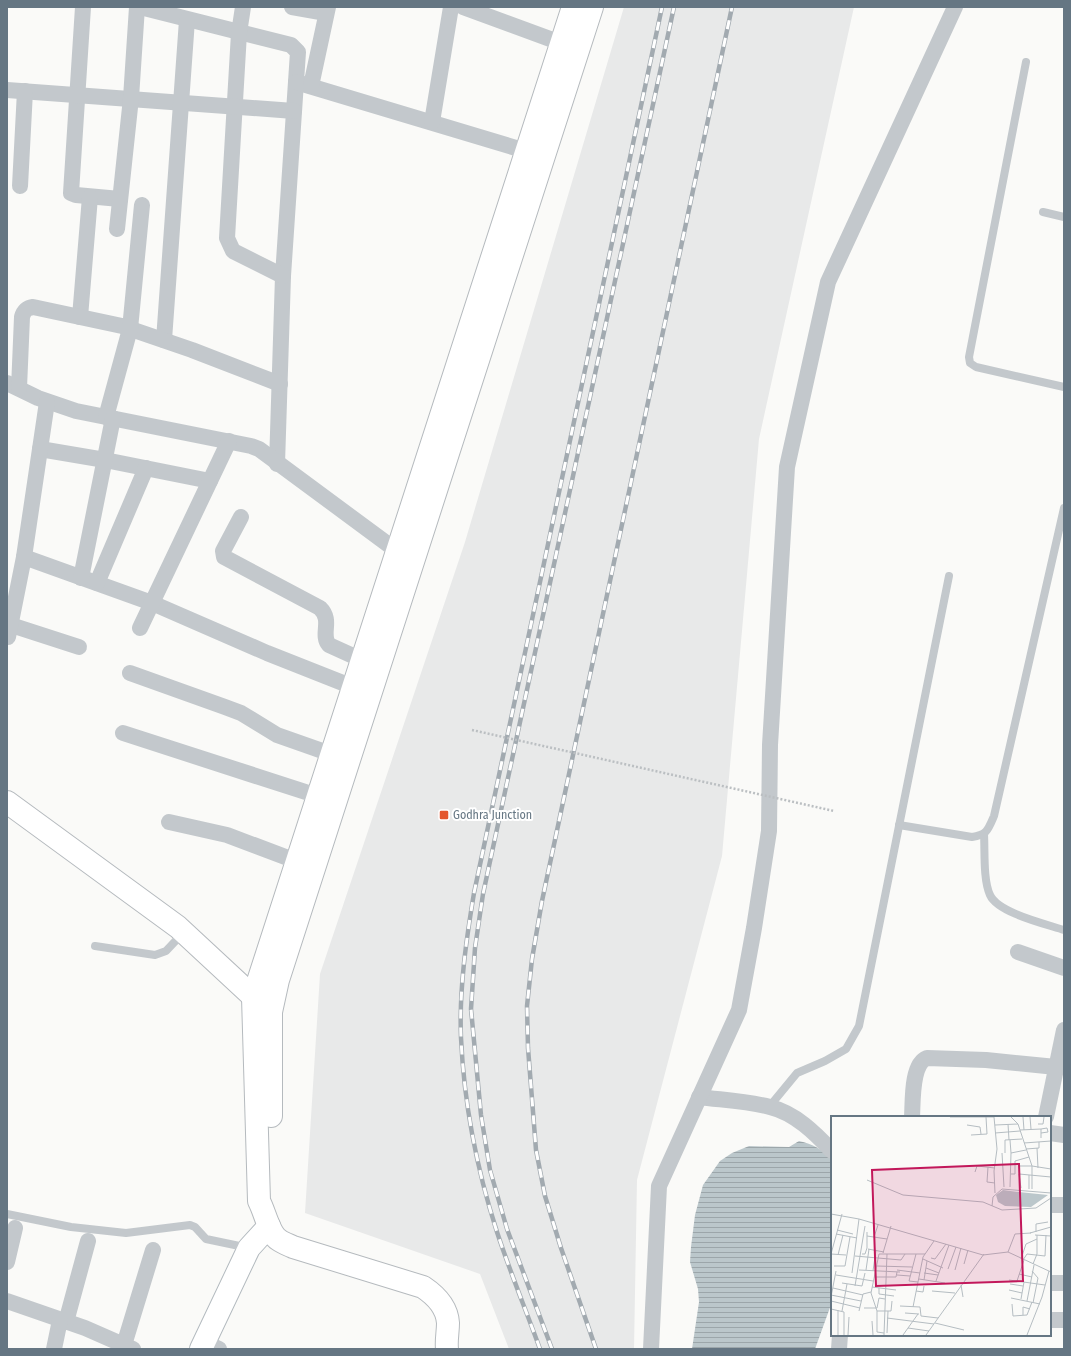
<svg xmlns="http://www.w3.org/2000/svg" width="1071" height="1356" font-family="'Fira Sans Condensed',sans-serif">
  <style>
    .built { fill: #e8e9e9 }
    .water { fill: url(#water-rules) }
    .lines { fill: none; stroke-linecap: round; stroke-linejoin: round }
    .secondary-casing { stroke: #b3babf; stroke-width: 24 }
    .primary-casing { stroke: #b5babe; stroke-width: 24 }
    .lane { stroke: #c3c8cc; stroke-width: 8 }
    .street { stroke: #c3c8cc; stroke-width: 16 }
    .secondary { stroke: #fff; stroke-width: 22 }
    .primary { stroke: #fff; stroke-width: 22 }
    .rail-casing { stroke: #a2aab0; stroke-width: 4.5 }
    .rail { stroke: #fff; stroke-width: 3; stroke-dasharray: 9; stroke-linecap: butt }
    .path-bridge { stroke: #bbbfc2; stroke-width: 2.5; stroke-dasharray: 2 2; stroke-linecap: butt }
    .poi-dot { fill: #e4572e; stroke: #fff; stroke-width: 1.5 }
    .labels { text-anchor: middle; stroke-width: 4; stroke-linejoin: round; paint-order: stroke }
    .poi-label { font-size: 12px; fill: #657683; stroke: #fff; text-anchor: start }
    .inset-road { fill: none; stroke: #b5bdc2; stroke-width: 1 }
    .view { fill: #c2185b; fill-opacity: 0.15; stroke: #c2185b; stroke-width: 2 }
    .inset-edge { fill: none; stroke: #657683; stroke-width: 2 }
  </style>
  <defs>
    <pattern id="water-rules" width="6" height="5" patternUnits="userSpaceOnUse"><rect width="6" height="5" fill="#bbc7cb"/><path d="M0 2.5h6" fill="none" stroke="#9ca6aa"/></pattern>
  </defs>
  <rect width="100%" height="100%" fill="#fafaf8"/>
  <path class="built" d="M624 7H854L759 439 722 856 637 1180 634 1349H509L480 1274 305 1213 320 974 465 542Z"/>
  <path class="water" d="M799 1141C813 1144 822 1149 832 1160V1302L815 1349H692L699 1302 698 1289 690 1262 691 1247 695 1215 703 1185 720 1161 732 1153 749 1146 789 1147Z"/>
  <g class="lines">
    <g class="secondary-casing">
      <path id="secondary" d="M201 1349 249 1248 269 1226"/>
    </g>
    <g class="primary-casing">
      <g id="primary">
        <path d="M7 802 178 927 262 1005"/>
        <path d="M271 1116V1012L278 980 592 7"/>
        <path d="M447 1349C446 1340 448 1332 448 1323 447 1307 435 1295 423 1287L293 1247C289 1245 283 1243 279 1240 269 1234 265 1212 259 1201L253 997 573 7"/>
      </g>
    </g>
    <g class="lane">
      <path d="M1026 62 969 357 970 363 976 367 1064 387"/>
      <path d="M1043 212 1064 217"/>
      <path d="M899 825 972 837C987 835 988 830 994 816L1064 508"/>
      <path d="M984 834C985 851 983 880 990 895 998 913 1046 924 1064 930"/>
      <path d="M95 946 155 955 166 951 183 933"/>
      <path d="M769 1107 797 1073 825 1061 846 1049 859 1026 949 576"/>
      <path d="M7 1214 71 1227 126 1233 190 1225 195 1227 206 1239 249 1248"/>
    </g>
    <g class="street">
      <path d="M83 7 71 193 76 195 120 199"/>
      <path d="M140 7 291 45 298 52 283 276 277 464"/>
      <path d="M243 7 239 33 227 238 233 251 283 276"/>
      <path d="M292 7 326 13"/>
      <path d="M463 7 561 43"/>
      <path d="M296 82 536 154"/>
      <path d="M311 86 328 7"/>
      <path d="M7 90 294 111"/>
      <path d="M432 122 451 7"/>
      <path d="M20 186 25 91"/>
      <path d="M117 229 131 98 137 7"/>
      <path d="M80 317 90 197"/>
      <path d="M164 340 187 20"/>
      <path d="M7 383 38 398 76 411 251 446 259 449 397 551 406 553"/>
      <path d="M19 388 22 317C24 310 27 308 33 307L122 326 192 350 280 384"/>
      <path d="M106 417 130 329 142 205"/>
      <path d="M40 449 105 460 210 481"/>
      <path d="M241 517 223 551 224 557 320 608C333 621 320 634 329 645L362 660"/>
      <path d="M24 557 152 603 267 653 353 687"/>
      <path d="M81 578 113 418"/>
      <path d="M97 583 146 468"/>
      <path d="M11 625 79 647"/>
      <path d="M140 628 229 441"/>
      <path d="M8 637 24 557 47 402"/>
      <path d="M130 673 225 707 241 713 277 735 331 754"/>
      <path d="M123 733 318 796"/>
      <path d="M169 822 227 835 296 861"/>
      <path d="M1018 952 1064 968"/>
      <path d="M699 1097C722 1100 747 1101 770 1107 795 1113 815 1133 832 1151"/>
      <path d="M912 1117C913 1102 911 1064 927 1058L986 1060 1056 1067"/>
      <path d="M1046 1117 1064 1030"/>
      <path d="M1050 1133 1064 1135"/>
      <path d="M1050 1205H1064"/>
      <path d="M7 1262 15 1228"/>
      <path d="M1050 1283H1064"/>
      <path d="M7 1301 85 1328 133 1349"/>
      <path d="M1050 1320H1064"/>
      <path d="M66 1322 88 1241"/>
      <path d="M204 1342 219 1349"/>
      <path d="M124 1345 153 1250"/>
      <path d="M54 1349 60 1320"/>
      <path d="M651 1349 659 1186 739 1010 754 928 769 831 770 745 787 467 828 282 955 7"/>
      <path d="M839 1349 840 1335"/>
    </g>
    <use href="#secondary" class="secondary"/>
    <use href="#primary" class="primary"/>
    <g class="rail-casing">
      <g id="rail">
        <path d="M540 1349C526 1310 510 1272 497 1232 477 1170 464 1103 461 1038 459 990 466 941 474 893L662 7"/>
        <path d="M552 1349 507 1229 490 1170 481 1115 471 1009 475 948 483 894 674 7"/>
        <path d="M596 1349 561 1248 545 1196 536 1150 528 1048 527 1006 532 959 542 901 732 7"/>
      </g>
    </g>
    <use href="#rail" class="rail"/>
    <path class="path-bridge" d="M472 730 834 811"/>
  </g>
  <rect class="poi-dot" x="439" y="810" width="10" height="10" rx="2"/>
  <g class="labels">
    <g class="poi-label">
      <text x="453" y="819">Godhra Junction</text>
    </g>
  </g>
  <g transform="translate(831 1116)">
    <rect width="220" height="220" fill="#fafaf8"/>
    <path d="M172 74 188 76 217 79 200 91 174 90 167 86 165 79Z" fill="#bbc7cb"/>
    <path class="inset-road" d="M119 1H163L166 33 163 55 164 77M180 1 187 8 201 50 220 53M192 1 193 14M199 1 200 13M177 8 178 24M207 8H212L213 1M136 9 149 11 150 18M164 9 187 8M210 13 216 12 217 16 210 17M189 14 210 13V22M164 17 189 15M140 19 156 18 155 1M179 24 180 37M193 27 220 25M206 32 207 52M195 33 208 32V26M171 37 173 71M174 37V24L191 23M180 37 195 34M189 50H201V73M157 51 156 66 164 67M144 56 146 50 164 52M180 58H184V45L198 41M36 64 72 79 152 86 171 94 205 92 220 82M179 71 180 37M190 72 188 58 220 61M198 73V59M161 90 162 81 171 73 220 77M0 98 28 103 152 139 177 136 184 118 200 117M6 114 22 118M205 116V108L217 106M199 117 220 111M5 118 26 122M204 119 220 120M36 120 56 123M43 121 47 109M37 133 53 136M177 136 220 156M52 137 60 110M0 138 11 98M0 138 15 139M31 138H34L36 132V116M85 138 78 165 87 166M7 139 12 119M24 140 70 144 74 138M100 142 104 143 115 128M92 143 112 152M190 143 195 128 206 123M192 144 196 138 214 140 215 119M133 148 137 134M202 148 206 138V119M3 150H14L19 121M46 150 81 151M95 152 108 157M117 153 125 131M28 154 69 156M35 154 38 133M66 154 89 157M124 154 130 132M42 155 45 134M201 155 207 162 202 187M21 157 28 103M93 157 107 159M188 158 201 161M5 159 42 165M66 159 79 160M43 161H65L66 156M88 163 114 167M93 164 96 145M178 164 214 169M105 165 118 129M186 165 193 144M11 167 31 170 34 157M179 168 192 170M130 169 132 181M24 170 34 110M41 171 65 174M2 172 32 179M48 172V178L63 180M178 174 191 177M85 175 92 176 93 170M101 175 124 177M0 179 30 185M0 181 5 155M180 182 209 188M190 183 193 166M0 185 29 192M196 185 203 149M181 188 182 200 196 199 201 186M69 190 89 191 90 200 107 202M82 191 92 141 103 125M33 192H46L48 182 54 183M0 193 13 196V219M11 195 16 168M28 195 32 178 40 176M46 195H60L61 185M74 197 88 198M192 199V191L199 193M56 202 103 208M41 205 42 219M104 207 133 214M77 212 98 215M53 217 46 216V195L40 177 48 138H94M56 217 57 195M7 219V194M17 219 18 201M53 219 56 138M72 219 87 198M95 219 153 138M196 219 211 181 218 155"/>
    <path class="view" d="M188 48 192 165 45 170 41 54Z"/>
    <rect width="220" height="220" class="inset-edge"/>
  </g>
  <rect width="1071" height="1356" fill="none" stroke="#657683" stroke-width="16"/>
</svg>
